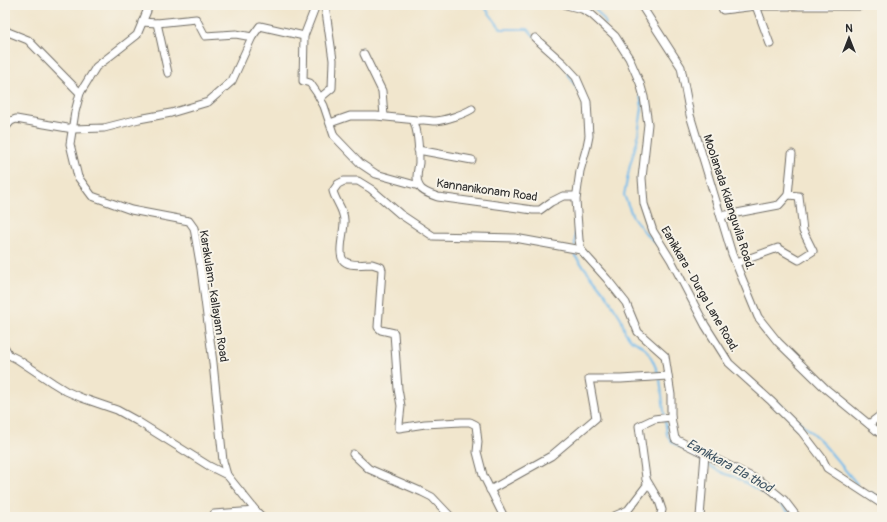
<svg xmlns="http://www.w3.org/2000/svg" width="887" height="522" font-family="Pangolin,sans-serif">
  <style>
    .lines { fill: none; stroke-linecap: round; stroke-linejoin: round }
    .stream { stroke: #74bcec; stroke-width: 2 }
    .minor-casing { stroke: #706c64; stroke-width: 9 }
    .minor { stroke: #fff; stroke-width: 7 }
    .labels { text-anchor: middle; stroke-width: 4; stroke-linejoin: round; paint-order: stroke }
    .street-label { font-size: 12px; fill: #2b2b2b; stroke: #f7f3e8 }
    .water-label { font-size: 13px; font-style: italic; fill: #415665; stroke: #f7f3e8 }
  </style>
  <rect width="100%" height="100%" fill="#f7f3e8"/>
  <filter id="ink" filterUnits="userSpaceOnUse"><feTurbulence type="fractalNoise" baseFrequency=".025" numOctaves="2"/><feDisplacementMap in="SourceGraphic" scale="8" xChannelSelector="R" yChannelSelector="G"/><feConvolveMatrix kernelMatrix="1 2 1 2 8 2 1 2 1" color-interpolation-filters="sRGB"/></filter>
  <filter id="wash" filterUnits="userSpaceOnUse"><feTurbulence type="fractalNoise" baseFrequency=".012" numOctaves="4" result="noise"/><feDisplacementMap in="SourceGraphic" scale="16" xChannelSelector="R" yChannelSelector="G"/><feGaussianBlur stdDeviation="0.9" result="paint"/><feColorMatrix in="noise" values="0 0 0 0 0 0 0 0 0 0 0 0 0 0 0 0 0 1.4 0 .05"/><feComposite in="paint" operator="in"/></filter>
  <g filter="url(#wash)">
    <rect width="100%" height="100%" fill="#f1e6cd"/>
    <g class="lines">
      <g class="stream">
        <path d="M483 5 501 29H528L534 36"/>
        <path d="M590 5H592L604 20 606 24"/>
        <path d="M621 52 629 66"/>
        <path d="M567 72 579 92"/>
        <path d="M640 94 642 108 637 141 630 165 624 195 633 217 646 234 657 244"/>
        <path d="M575 229V246"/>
        <path d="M575 251V256L605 293 621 318 625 332 631 340 643 346 647 351 652 359 659 375"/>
        <path d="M660 379 667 435 673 443 703 461"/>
        <path d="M777 402 820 440 857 484"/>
        <path d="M706 464 725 474 735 477 780 503 793 517"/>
        <path d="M871 493 882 499"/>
      </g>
    </g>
  </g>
  <g filter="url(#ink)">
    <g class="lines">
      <g class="minor-casing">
        <g id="minor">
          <path d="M148 5 147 11 137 35 96 67 80 93 75 112 70 144 78 177 92 196 131 210 189 221 194 228 201 269 213 363 223 461 227 475 256 511 262 517"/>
          <path d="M316 5 304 36 303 81 310 83 317 93 324 106 334 136 361 164 376 174 419 186"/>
          <path d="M566 5 582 9 591 14 615 36 629 58 640 83 644 97 648 124 642 178 644 204 653 231 671 260 705 325 729 363 771 401 802 432 822 458 827 468 882 504"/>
          <path d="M641 5 681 67 690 115 732 254 758 317 778 342 826 389 882 435"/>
          <path d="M720 5 723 10 756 6"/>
          <path d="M142 22 157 23 196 19 205 36 236 34 252 37 260 26 304 36"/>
          <path d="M157 23 168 73"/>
          <path d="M5 29 8 32 28 40 80 93"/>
          <path d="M535 38 563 63 576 77 587 102 589 136 587 146 580 171 576 200 579 240 581 250"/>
          <path d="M770 44 756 6H860L863 5"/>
          <path d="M364 54 382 91 384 116"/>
          <path d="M320 98 332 88 333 60 325 5"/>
          <path d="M472 109C464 114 446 120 436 121 428 121 421 118 414 122 418 132 419 153 419 163 418 170 415 179 419 186 422 192 432 195 438 197L533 210H540L551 202 563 196H576"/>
          <path d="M330 123 350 116H376L417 120"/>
          <path d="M5 128 11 121 16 119 73 129 104 128 139 119 171 113 208 102 232 81 252 37"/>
          <path d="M418 150 472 160"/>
          <path d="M721 216 779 205 788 195 792 154"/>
          <path d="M736 263 778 248 799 260 813 251 803 231 799 196 788 195"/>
          <path d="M5 348 9 355 17 359 53 383 66 391 82 398 117 410 137 421 209 466 227 475"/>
          <path d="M869 424 882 414"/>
          <path d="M353 454 369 469 422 492 432 497 451 517"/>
          <path d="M646 479 659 501 662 510 660 517"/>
          <path d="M490 490 551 456 596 418 589 379H621L668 376"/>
          <path d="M214 514 256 511"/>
          <path d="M504 517 483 475 477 452 478 442 476 425 470 422H461L425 424 399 428V424L401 406 398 389 394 333 381 330 378 327 382 270 381 267C378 266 375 265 372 264 364 264 351 267 344 261 337 255 344 232 344 223 345 210 336 203 333 191L338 184 344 181H358L371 189 400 214 433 236 515 238 581 250 607 279 626 303 638 332 665 356 671 395V417L675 439 762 482 784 500 797 517"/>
          <path d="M612 517 628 510 647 485 639 426 654 419 671 417"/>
          <path d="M700 517 705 454"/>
        </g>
      </g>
      <use href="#minor" class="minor"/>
    </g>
  </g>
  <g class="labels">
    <g class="street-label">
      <text transform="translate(487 190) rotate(8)" y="4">Kannanikonam Road</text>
      <text transform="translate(729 202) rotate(72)" y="4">Moolanada Kidanguvila Road.</text>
      <text transform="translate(700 289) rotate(60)" y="4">Eanikkara - Durga Lane Road.</text>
      <text transform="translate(214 296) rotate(81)" y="4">Karakulam- Kallayam Road</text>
    </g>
    <g class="water-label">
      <text transform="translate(730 465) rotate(29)" y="5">Eanikkara Ela thod</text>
    </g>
  </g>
  <rect width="887" height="522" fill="none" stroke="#f7f3e8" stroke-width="20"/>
  <g transform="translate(849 38)" stroke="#f7f3e8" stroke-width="3" paint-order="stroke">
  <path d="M0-3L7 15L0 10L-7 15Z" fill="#2b2b2b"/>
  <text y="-6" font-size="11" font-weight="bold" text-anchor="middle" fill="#2b2b2b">N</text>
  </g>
</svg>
